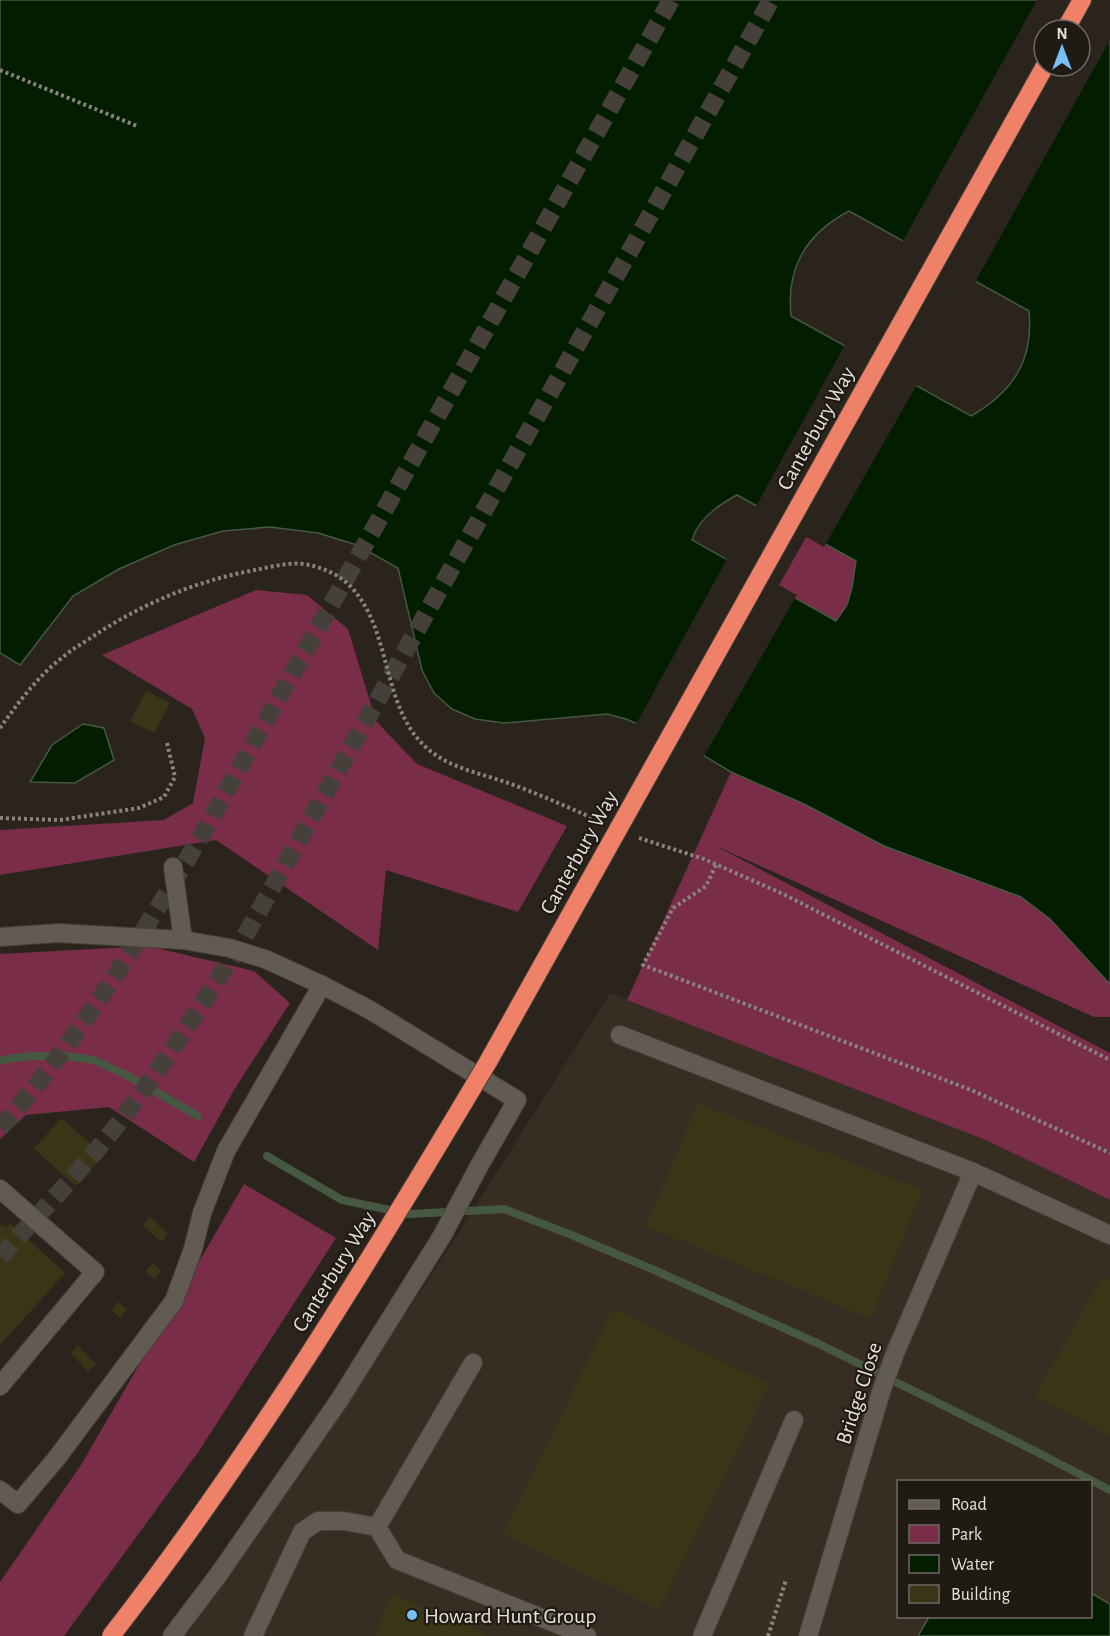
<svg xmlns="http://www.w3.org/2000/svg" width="1110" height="1636" font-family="'Alegreya Sans',sans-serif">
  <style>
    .built { fill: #382d22; fill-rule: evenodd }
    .green { fill: #792d49 }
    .water { fill: #021d00; stroke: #465842; stroke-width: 1.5; fill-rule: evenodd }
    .pier { fill: #2a241d; fill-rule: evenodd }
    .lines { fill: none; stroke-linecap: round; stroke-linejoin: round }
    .stream { stroke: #465842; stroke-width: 8 }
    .building { fill: #383616 }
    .highway-tunnel { stroke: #46403a; stroke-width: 18; stroke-dasharray: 18 9; stroke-linecap: butt }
    .minor-casing { stroke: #45403a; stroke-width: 20 }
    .highway-casing { stroke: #45403a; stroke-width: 20 }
    .path { stroke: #89837e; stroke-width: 4; stroke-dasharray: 3 3; stroke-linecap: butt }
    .minor { stroke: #625b53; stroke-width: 18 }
    .highway { stroke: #ee8167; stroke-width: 18 }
    .highway-bridge-casing { stroke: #45403a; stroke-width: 20; stroke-linecap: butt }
    .highway-bridge { stroke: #ee8167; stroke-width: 18 }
    .poi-dot { fill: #77c0f7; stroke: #201a14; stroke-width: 2 }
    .labels { text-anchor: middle; stroke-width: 4.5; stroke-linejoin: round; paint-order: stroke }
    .street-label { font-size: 22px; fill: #e5e0dc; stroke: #201a14 }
    .poi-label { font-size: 22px; fill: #e5e0dc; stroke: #201a14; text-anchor: start }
  </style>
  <rect width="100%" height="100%" fill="#2a241d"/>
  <path class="built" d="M610 993 988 1141 1110 1200V1636H183L274 1512 442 1259ZM898 1482H1090V1616H898Z"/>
  <g class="green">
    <path d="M809 532 840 547 1110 782V1017H1094L714 845 1110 1053V1200L988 1141 627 1000 731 772 688 746Z"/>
    <path d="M256 590 307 595 348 629 376 721 417 764 567 826 518 912 386 870 378 950 216 840 0 875V830L164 820 193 803 205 738 192 709 102 655Z"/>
    <path d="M148 946 254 971 290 1003 234 1090 194 1162 109 1107 26 1115 0 1139V954Z"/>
    <path d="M244 1184 336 1238 199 1451 64 1636H0V1582L81 1465Z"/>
  </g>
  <g class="water">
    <path d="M0 0H1110V984L1050 919 1021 897 884 846 804 804 731 772 688 746 626 719 607 714 504 723 475 719 452 709 434 693 422 670 398 568 357 545 318 533 270 527 223 531 174 545 119 569 73 596 20 665 0 653ZM1044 30H1080V66H1044ZM849 211 1029 311C1034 360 1013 392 971 416L791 316C786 267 806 234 849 211ZM737 495 856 561 852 588 847 605 836 621 692 540C698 519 718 505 737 495Z"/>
    <path d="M83 724 104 728 114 760 75 783 30 782 52 745Z"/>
    <path d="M1091 1593 1110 1604V1636H918L929 1617 1090 1616Z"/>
  </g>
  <g class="pier">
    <path d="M1037 0H1110V40L974 284 901 244ZM1044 30H1080V66H1044Z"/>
    <path d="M846 343 918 383 824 547 755 508Z"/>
    <path d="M728 557 797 595 703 758 687 749 635 726Z"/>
  </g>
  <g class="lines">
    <g class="stream">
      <path d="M0 1061 7 1059 31 1056H66L94 1060 126 1075 198 1116"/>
      <path d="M267 1156 342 1200 409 1214 504 1209 569 1234 654 1270 817 1343 1031 1449 1110 1490"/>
    </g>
  </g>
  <g class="building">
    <path d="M146 691 170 703 154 733 130 721Z"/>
    <path d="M698 1103 922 1190 871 1319 646 1226Z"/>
    <path d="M61 1118 104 1155 76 1186 34 1149Z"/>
    <path d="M150 1217 168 1234 161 1242 142 1225Z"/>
    <path d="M10 1223 65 1273 0 1345V1225L7 1227Z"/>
    <path d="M153 1263 161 1271 154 1279 146 1271Z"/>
    <path d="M1102 1276 1110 1280V1436L1035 1396Z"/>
    <path d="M118 1302 127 1309 120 1318 111 1310Z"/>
    <path d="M613 1308 769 1384 659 1610 503 1534Z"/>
    <path d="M78 1346 96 1364 88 1372 71 1353Z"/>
    <path d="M392 1594 492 1636H374Z"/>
  </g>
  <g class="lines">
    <g class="highway-tunnel">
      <path d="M0 1128C79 1040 144 932 204 831L671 0"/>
      <path d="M0 1257C33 1220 69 1183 101 1145 153 1082 197 1012 241 943L771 0"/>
    </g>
    <g class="minor-casing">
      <g id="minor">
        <path d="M173 867 183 940"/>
        <path d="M0 937 58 933 183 940 229 948 265 959 322 985 370 1010 517 1100 478 1168 442 1236 340 1399 219 1574 172 1636"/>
        <path d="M620 1035 973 1172 1110 1235"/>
        <path d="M0 1189 95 1272 0 1386"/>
        <path d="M473 1363 377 1527 397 1560 587 1636"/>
        <path d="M0 1490 18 1504 56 1459 174 1301 193 1249 202 1213 226 1151 322 985"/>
        <path d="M253 1636 302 1532 318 1521H344L377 1527"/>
        <path d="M702 1636 794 1420"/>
        <path d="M808 1636 882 1389 896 1351 973 1172"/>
      </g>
    </g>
    <g class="highway-casing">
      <path id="highway" d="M1065 30 1082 0"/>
    </g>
    <g class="path">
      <path d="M0 70 137 126"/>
      <path d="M0 728C18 703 38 676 63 657 71 650 80 645 89 639 139 605 195 581 255 570 271 567 288 562 304 564 322 567 339 574 352 588 393 633 381 709 428 749 451 769 484 774 511 784 541 795 570 808 599 821"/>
      <path d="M0 818 60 820 139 808 164 797 175 777 167 743"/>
      <path d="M639 838 704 859 783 894 1110 1060"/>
      <path d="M716 865 706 886 673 908 643 965 971 1090 1110 1153"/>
      <path d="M768 1636 786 1580"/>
    </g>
    <use href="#minor" class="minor"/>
    <use href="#highway" class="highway"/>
    <g class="highway-bridge-casing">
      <path id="highway-bridge" d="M111 1636C252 1455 371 1259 488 1062L1045 66"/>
    </g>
    <use href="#highway-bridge" class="highway-bridge"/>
  </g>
  <circle class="poi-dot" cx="412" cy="1615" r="6"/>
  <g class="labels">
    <g class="street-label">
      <text transform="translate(815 428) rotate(-61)" y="8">Canterbury Way</text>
      <text transform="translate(578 852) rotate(-61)" y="8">Canterbury Way</text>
      <text transform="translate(333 1271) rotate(-58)" y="8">Canterbury Way</text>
      <text transform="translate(858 1393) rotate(-72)" y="8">Bridge Close</text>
    </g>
    <g class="poi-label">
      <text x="424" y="1623">Howard Hunt Group</text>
    </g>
  </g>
  <rect x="897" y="1480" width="195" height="138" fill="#201a14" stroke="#6f6964" stroke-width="1.5"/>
  <rect x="909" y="1500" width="30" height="9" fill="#625b53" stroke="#6f6964" stroke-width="1.5"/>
  <text x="951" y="1510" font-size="18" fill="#e5e0dc">Road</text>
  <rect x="909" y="1525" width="30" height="18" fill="#792d49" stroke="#6f6964" stroke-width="1.5"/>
  <text x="951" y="1540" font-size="18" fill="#e5e0dc">Park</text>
  <rect x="909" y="1555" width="30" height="18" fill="#021d00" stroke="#6f6964" stroke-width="1.5"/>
  <text x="951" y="1570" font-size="18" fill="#e5e0dc">Water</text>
  <rect x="909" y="1585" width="30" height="18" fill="#383616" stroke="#6f6964" stroke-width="1.5"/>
  <text x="951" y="1600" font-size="18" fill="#e5e0dc">Building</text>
  <g transform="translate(1062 48)"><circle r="28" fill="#201a14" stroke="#6f6964" stroke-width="1.5"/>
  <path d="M0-4.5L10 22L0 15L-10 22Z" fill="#77c0f7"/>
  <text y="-9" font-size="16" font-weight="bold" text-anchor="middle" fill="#e5e0dc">N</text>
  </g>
</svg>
